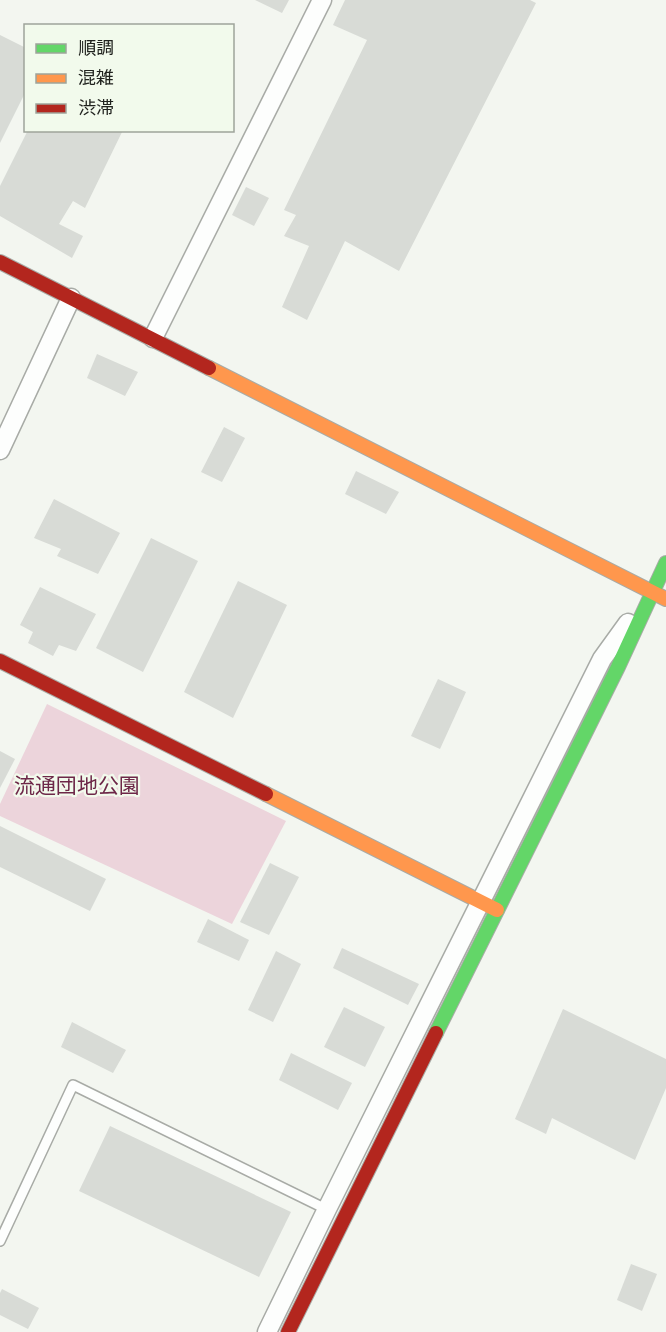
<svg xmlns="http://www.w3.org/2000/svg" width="666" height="1332" font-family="Mulish,'Noto Sans JP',sans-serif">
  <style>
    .green { fill: #ecd4db }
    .building { fill: #d8dbd6 }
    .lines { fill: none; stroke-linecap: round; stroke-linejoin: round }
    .lane-casing { stroke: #a8aba6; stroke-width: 12 }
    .street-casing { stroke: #a8aba6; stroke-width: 21 }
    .fast-casing { stroke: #a8aba6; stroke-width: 16 }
    .slow-casing { stroke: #a8aba6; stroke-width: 16 }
    .jam-casing { stroke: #a8aba6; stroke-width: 16 }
    .lane { stroke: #fdfefd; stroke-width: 9 }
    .street { stroke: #fdfefd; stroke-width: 18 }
    .fast { stroke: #63d668; stroke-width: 14 }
    .slow { stroke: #ff974d; stroke-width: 14 }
    .jam { stroke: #b3261e; stroke-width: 14 }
    .labels { text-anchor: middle; stroke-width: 4.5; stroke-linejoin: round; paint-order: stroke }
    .park-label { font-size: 21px; fill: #6d2748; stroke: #f2faec }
  </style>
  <rect width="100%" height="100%" fill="#f3f6f0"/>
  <path class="green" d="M47 704 286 821 232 924 0 816V804Z"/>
  <g class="building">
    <path d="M255 0H289L282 13Z"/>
    <path d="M345 0H530L536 3 399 271 345 241 307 320 282 307 309 246 284 236 296 215 284 210 367 40 333 25Z"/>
    <path d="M0 35 26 48V91L0 143Z"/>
    <path d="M28 130H123L85 208 73 201 59 224 83 236 72 258 0 216V186Z"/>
    <path d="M246 187 269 198 254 226 232 215Z"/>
    <path d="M97 354 138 372 125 396 87 378Z"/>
    <path d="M224 427 245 438 222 482 201 472Z"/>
    <path d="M356 471 399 492 386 514 345 494Z"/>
    <path d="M54 499 120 533 98 574 57 556 61 549 34 538Z"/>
    <path d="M151 538 198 561 143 672 96 648Z"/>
    <path d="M238 581 287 605 233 718 184 692Z"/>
    <path d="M40 587 96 614 76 651 59 645 53 656 28 643 33 632 20 625Z"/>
    <path d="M438 679 466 692 440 749 411 736Z"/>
    <path d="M0 751 15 759 0 788Z"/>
    <path d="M0 826 106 879 90 911 0 867Z"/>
    <path d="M270 863 299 877 269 935 240 922Z"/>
    <path d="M208 919 249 940 239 961 197 942Z"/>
    <path d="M342 948 419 984 408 1005 333 968Z"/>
    <path d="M276 951 301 964 273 1022 248 1010Z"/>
    <path d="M344 1007 385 1027 365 1067 324 1047Z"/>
    <path d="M563 1009 666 1059V1088L635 1160 552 1118 546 1134 515 1119Z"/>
    <path d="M72 1022 126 1050 113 1073 61 1047Z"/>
    <path d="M291 1053 352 1083 338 1110 279 1080Z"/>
    <path d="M110 1126 291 1212 259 1277 79 1191Z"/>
    <path d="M631 1264 657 1274 642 1311 617 1300Z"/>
    <path d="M2 1289 39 1308 28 1329 0 1315V1293Z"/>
  </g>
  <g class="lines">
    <g class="lane-casing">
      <path id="lane" d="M0 1241 73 1085 328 1210"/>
    </g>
    <g class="street-casing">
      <g id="street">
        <path d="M153 338 322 0"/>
        <path d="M0 450 71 298"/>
        <path d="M267 1332 327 1209 602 659 628 623"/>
      </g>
    </g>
    <g class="fast-casing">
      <path id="fast" d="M436 1033 618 667 666 563"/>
    </g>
    <g class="slow-casing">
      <g id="slow">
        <path d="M209 368 666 599"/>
        <path d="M266 794 497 910"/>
      </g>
    </g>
    <g class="jam-casing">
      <g id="jam">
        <path d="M0 262 209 368"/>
        <path d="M0 661 266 794"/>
        <path d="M288 1332 436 1033"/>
      </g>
    </g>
    <use href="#lane" class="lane"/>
    <use href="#street" class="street"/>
    <use href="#fast" class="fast"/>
    <use href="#slow" class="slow"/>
    <use href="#jam" class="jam"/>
  </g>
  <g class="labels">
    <g class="park-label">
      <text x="77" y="793">流通団地公園</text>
    </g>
  </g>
  <rect x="24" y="24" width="210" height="108" fill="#f2faec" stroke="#9ea49a" stroke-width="1.5"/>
  <rect x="36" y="44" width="30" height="9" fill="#63d668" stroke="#9ea49a" stroke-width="1.5"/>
  <text x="78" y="54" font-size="18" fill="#20221e">順調</text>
  <rect x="36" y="74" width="30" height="9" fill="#ff974d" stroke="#9ea49a" stroke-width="1.5"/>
  <text x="78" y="84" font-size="18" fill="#20221e">混雑</text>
  <rect x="36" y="104" width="30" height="9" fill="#b3261e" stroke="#9ea49a" stroke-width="1.5"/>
  <text x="78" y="114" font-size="18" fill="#20221e">渋滞</text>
</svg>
